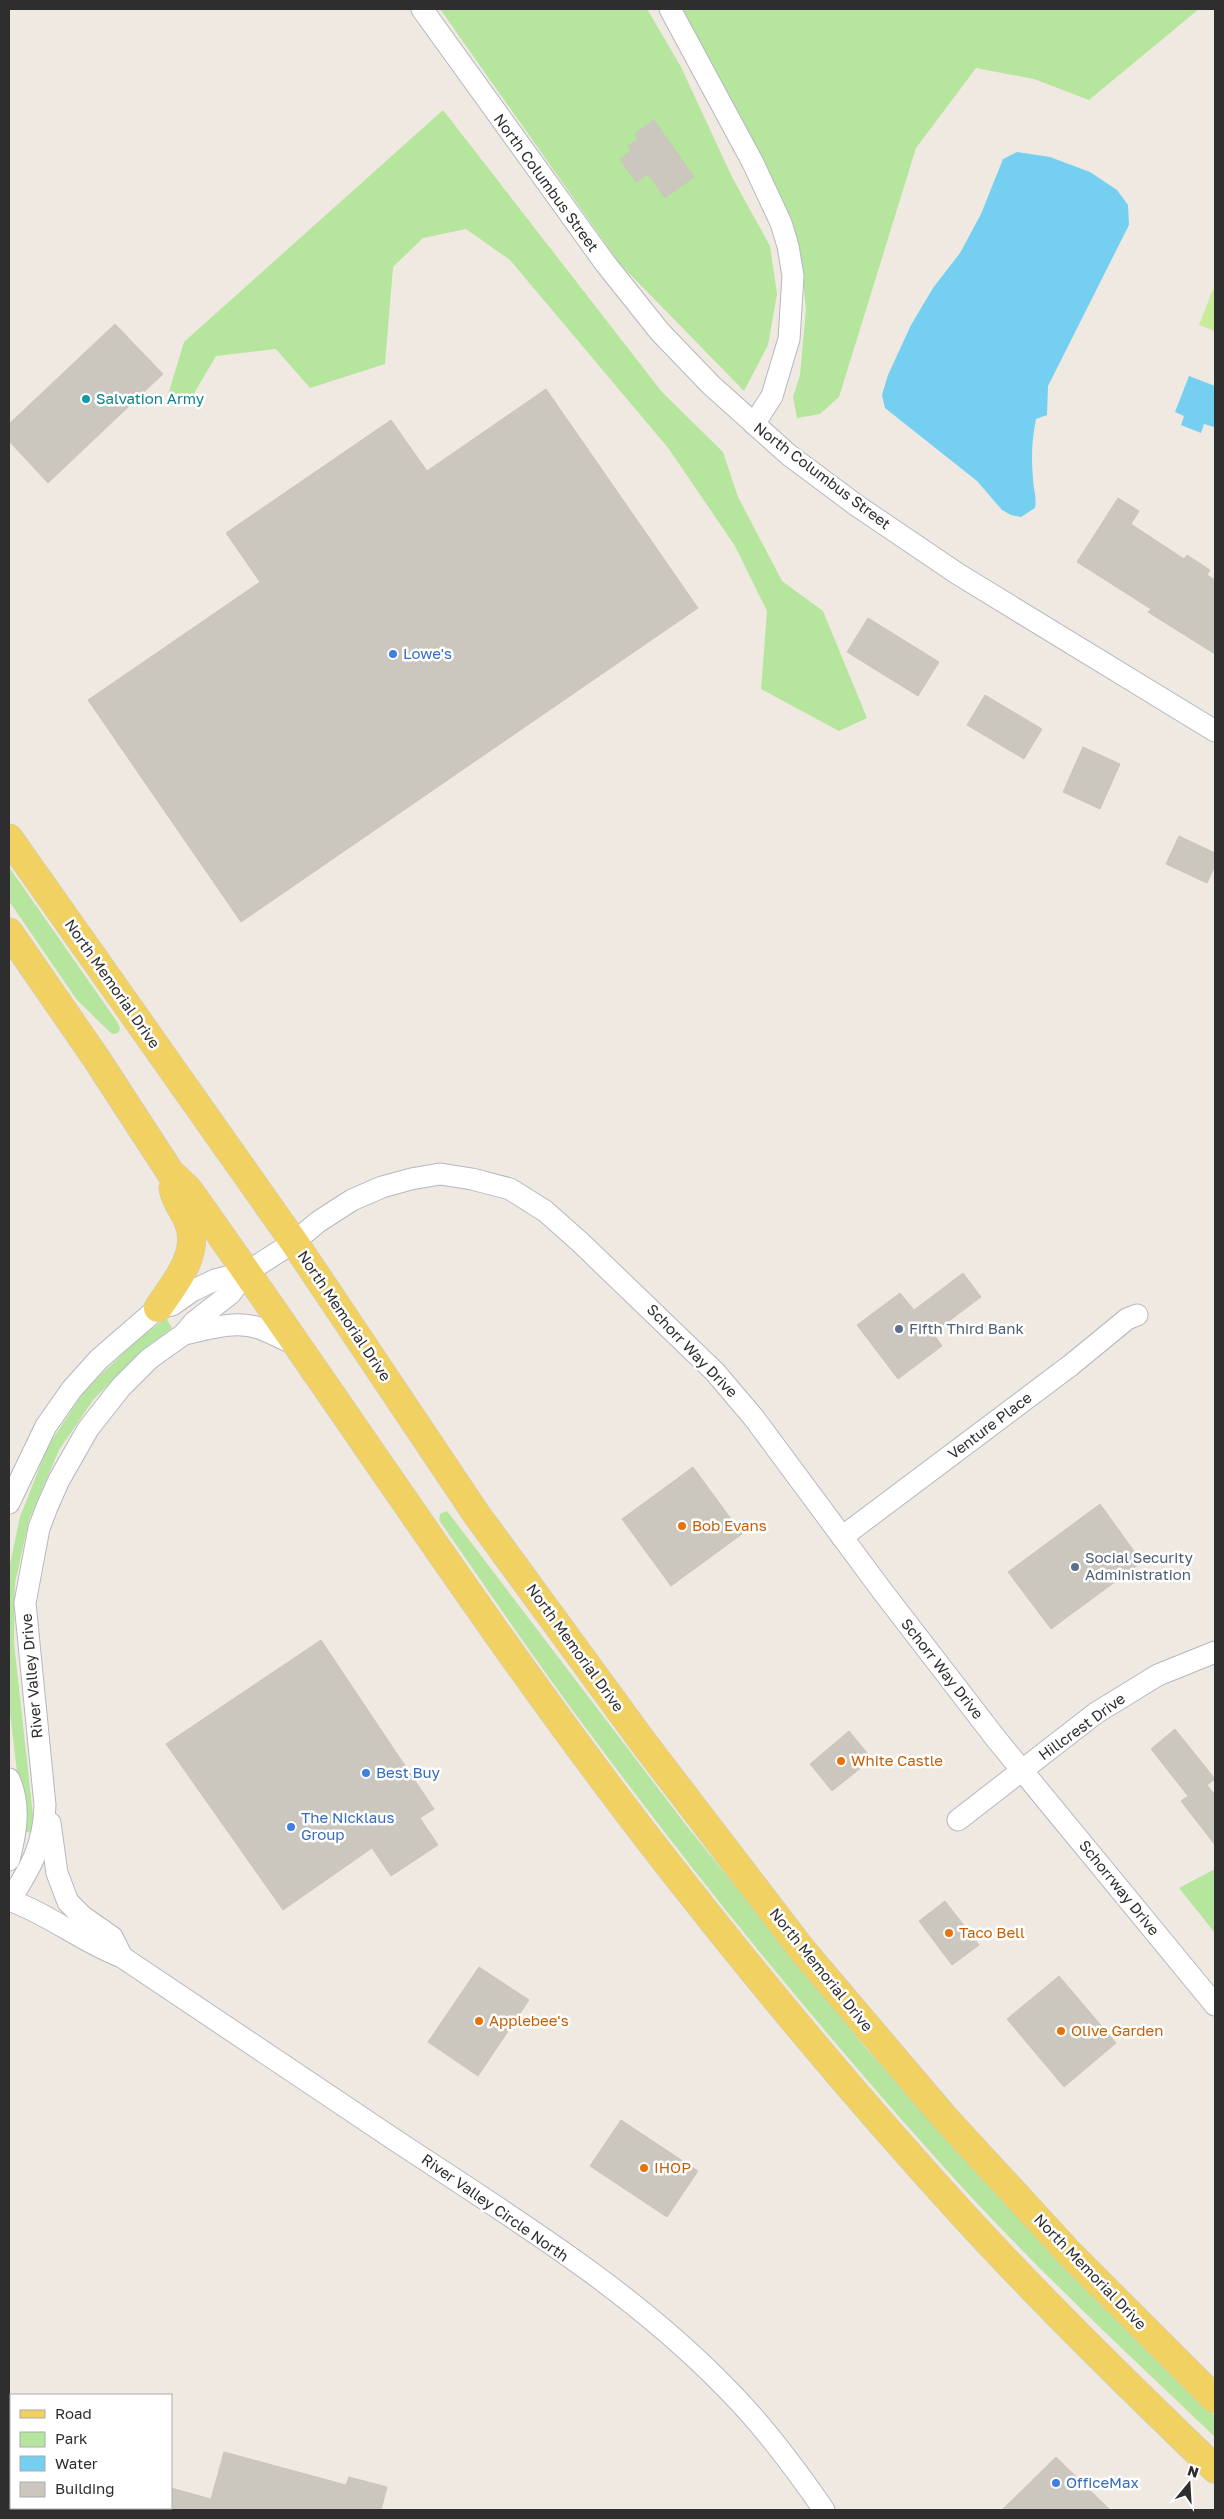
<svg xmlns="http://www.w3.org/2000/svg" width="1224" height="2519" font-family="'Golos Text',sans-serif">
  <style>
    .green { fill: #b6e59e }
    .pitch { fill: #c9ec9a }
    .water { fill: #75cff0 }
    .building { fill: #cbc7bf; stroke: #cbc5ba }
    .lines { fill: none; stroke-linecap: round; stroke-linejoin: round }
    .street-casing { stroke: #b4b7c1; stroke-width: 23 }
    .primary-casing { stroke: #c9c9c9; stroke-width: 29 }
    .street { stroke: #fff; stroke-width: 21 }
    .primary { stroke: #f2d163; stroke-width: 28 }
    .culture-dot { fill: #0f9aa8; stroke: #fff; stroke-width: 2 }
    .shop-dot { fill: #3f7fe0; stroke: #fff; stroke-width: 2 }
    .service-dot { fill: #5c6f8a; stroke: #fff; stroke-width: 2 }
    .food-dot { fill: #e8710a; stroke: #fff; stroke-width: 2 }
    .labels { text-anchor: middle; stroke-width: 5; stroke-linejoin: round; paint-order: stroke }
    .street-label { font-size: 15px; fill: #2e2e2e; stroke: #fff }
    .culture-label { font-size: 15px; fill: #0d838f; stroke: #fff; text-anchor: start }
    .shop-label { font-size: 15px; fill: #366cbe; stroke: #fff; text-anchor: start }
    .service-label { font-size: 15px; fill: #4e5e75; stroke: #fff; text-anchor: start }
    .food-label { font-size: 15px; fill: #c56008; stroke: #fff; text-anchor: start }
  </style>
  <rect width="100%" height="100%" fill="#efe9e1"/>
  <g class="green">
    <path d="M440 9H647L681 67 732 177 770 246 777 294 768 345 744 391 620 264Z"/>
    <path d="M677 9H1199L1089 100 1034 79 976 68 916 148 839 397 820 414 797 418 793 397 800 375 806 309 800 252 778 199Z"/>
    <path d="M443 110 662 392 723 452 738 497 782 581 823 611 867 718 839 731 761 689 767 611 735 546 669 449 510 260 466 229 423 238 393 267 385 364 310 388 276 349 216 356 189 402 167 398 184 342Z"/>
    <path d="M9 867 118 1023 120 1029 118 1033 112 1034 77 1000 9 901Z"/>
    <path d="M166 1318 172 1328 141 1351 93 1400 59 1450 29 1520 15 1583 14 1643 35 1834 24 1831 9 1704V1569L20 1517 48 1446 85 1390 135 1342Z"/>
    <path d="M447 1511 686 1825 864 2046 944 2136 1165 2368 1215 2416V2437C1129 2355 1042 2274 961 2186 834 2046 713 1899 600 1747 544 1673 492 1596 439 1520L440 1514Z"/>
    <path d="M1215 1869V1933L1179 1888Z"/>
  </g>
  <path class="pitch" d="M1213 289 1215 290V331L1199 325Z"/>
  <g class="water">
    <path d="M1017 152 1050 157 1090 172 1117 190 1128 205 1129 225 1048 386 1047 415 1036 419C1032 439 1031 457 1033 478 1033 489 1037 496 1035 508L1021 517 1011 515 1002 510 977 481 885 408 882 395 888 375 911 325 933 288 960 253 981 214 1003 159Z"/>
    <path d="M1189 376 1215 386V424L1214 427 1204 424 1201 433 1181 425 1184 416 1175 412Z"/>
  </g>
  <g class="building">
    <path d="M654 120 694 177 665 198 648 174 636 182 620 159 631 151 628 146 638 139 635 134Z"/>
    <path d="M115 324 163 374 48 483 9 441V424Z"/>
    <path d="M546 389 698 608 241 922 88 700 260 582 226 533 391 420 427 471Z"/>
    <path d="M1118 498 1139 511 1131 524 1184 559 1187 555 1210 570 1207 575 1215 580V654L1148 612 1151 609 1077 562Z"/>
    <path d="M868 618 939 662 918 696 847 652Z"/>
    <path d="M985 695 1042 729 1024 759 967 725Z"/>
    <path d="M1083 747 1120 764 1100 809 1063 792Z"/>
    <path d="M1179 836 1215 853V866L1207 883 1166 864Z"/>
    <path d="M963 1273 981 1297 933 1333 942 1346 898 1379 857 1325 900 1293 914 1310Z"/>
    <path d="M693 1467 742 1534 671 1586 622 1519Z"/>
    <path d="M1100 1504 1142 1562 1051 1629 1008 1572Z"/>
    <path d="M321 1640 434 1809 420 1818 438 1845 391 1876 372 1848 283 1910 166 1744Z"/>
    <path d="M1175 1729 1215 1779 1207 1785 1215 1795V1845L1181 1801 1188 1796 1151 1749Z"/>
    <path d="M849 1731 872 1759 832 1791 810 1764Z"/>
    <path d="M945 1901 979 1945 952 1965 919 1921Z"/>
    <path d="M479 1967 529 2000 478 2076 428 2042Z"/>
    <path d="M1059 1976 1116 2043 1064 2087 1007 2019Z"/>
    <path d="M621 2120 698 2171 667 2217 590 2166Z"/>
    <path d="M224 2452 346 2485 349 2477 387 2487 381 2510H171V2488L211 2499Z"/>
    <path d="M1056 2457 1110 2510H1002Z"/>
  </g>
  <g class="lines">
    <g class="street-casing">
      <g id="street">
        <path d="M422 9 605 263 660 332 711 385 789 455 856 505 958 574 1215 731"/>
        <path d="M670 9 753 163 781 223 788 246 793 276 789 339 772 396 754 424"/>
        <path d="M184 1334C208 1329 235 1320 259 1328 272 1333 285 1340 299 1346"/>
        <path d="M9 1503 46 1426 72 1389 99 1359 158 1308 172 1305 192 1291 215 1280 247 1272 294 1242 318 1222 352 1200 382 1187 411 1179 440 1174 472 1179 510 1189 545 1211 580 1242 715 1372 754 1418 883 1592 997 1740 1215 2005"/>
        <path d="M842 1537 1071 1365 1127 1319 1137 1315"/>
        <path d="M9 1779C21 1806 16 1832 9 1860"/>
        <path d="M958 1820 1096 1713 1158 1675 1215 1652"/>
        <path d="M50 1823 57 1873 68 1902 82 1916 112 1937 122 1957"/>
        <path d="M9 1900C49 1914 82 1942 122 1957 212 2017 302 2078 392 2138 508 2215 631 2289 728 2390 764 2426 795 2468 824 2510"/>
        <path d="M10 1900C31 1867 44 1845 45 1805L25 1603 39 1528 47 1507 59 1480 88 1429 121 1387 149 1359 184 1334 194 1322 230 1294 247 1272"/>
      </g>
    </g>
    <g class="primary-casing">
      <g id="primary">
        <path d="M9 838 294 1242 477 1515 643 1742 803 1951 944 2117 1071 2255 1215 2399"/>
        <path d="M9 932 96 1058 170 1172 188 1189C348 1413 497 1646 667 1863 762 1985 861 2103 965 2217 1045 2304 1130 2387 1215 2469"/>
        <path d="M158 1308C174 1284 200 1255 189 1224 185 1211 175 1202 173 1188"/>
      </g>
    </g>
    <use href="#street" class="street"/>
    <use href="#primary" class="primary"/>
  </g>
  <circle class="culture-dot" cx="86" cy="399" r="5"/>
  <g class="shop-dot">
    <circle cx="393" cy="654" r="5"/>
    <circle cx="366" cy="1773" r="5"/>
    <circle cx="291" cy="1827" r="5"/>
    <circle cx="1056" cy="2483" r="5"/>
  </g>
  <g class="service-dot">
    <circle cx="899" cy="1329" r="5"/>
    <circle cx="1075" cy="1567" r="5"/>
  </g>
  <g class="food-dot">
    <circle cx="682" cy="1526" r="5"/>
    <circle cx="841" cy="1761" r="5"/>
    <circle cx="949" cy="1933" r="5"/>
    <circle cx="479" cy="2021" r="5"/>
    <circle cx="1061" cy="2031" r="5"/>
    <circle cx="644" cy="2168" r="5"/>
  </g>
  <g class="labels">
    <g class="street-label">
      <text transform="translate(546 183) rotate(54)" y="5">North Columbus Street</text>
      <text transform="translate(822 476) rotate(37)" y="5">North Columbus Street</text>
      <text transform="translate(112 984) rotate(55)" y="5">North Memorial Drive</text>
      <text transform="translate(344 1316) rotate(56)" y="5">North Memorial Drive</text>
      <text transform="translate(692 1351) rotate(46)" y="5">Schorr Way Drive</text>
      <text transform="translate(990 1426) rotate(-37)" y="5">Venture Place</text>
      <text transform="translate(575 1648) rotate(54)" y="5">North Memorial Drive</text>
      <text transform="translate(942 1669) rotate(52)" y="5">Schorr Way Drive</text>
      <text transform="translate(32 1676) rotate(-95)" y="5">River Valley Drive</text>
      <text transform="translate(1082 1727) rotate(-36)" y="5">Hillcrest Drive</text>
      <text transform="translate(1119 1888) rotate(51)" y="5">Schorrway Drive</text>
      <text transform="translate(821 1970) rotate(51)" y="5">North Memorial Drive</text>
      <text transform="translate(495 2208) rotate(35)" y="5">River Valley Circle North</text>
      <text transform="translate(1090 2272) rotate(46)" y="5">North Memorial Drive</text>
    </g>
    <g class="culture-label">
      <text x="96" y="404">Salvation Army</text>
    </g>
    <g class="shop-label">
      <text x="403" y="659">Lowe's</text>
      <text x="376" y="1778">Best Buy</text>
      <text x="301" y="1823">The Nicklaus<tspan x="301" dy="17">Group</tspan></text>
      <text x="1066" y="2488">OfficeMax</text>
    </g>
    <g class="service-label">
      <text x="909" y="1334">Fifth Third Bank</text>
      <text x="1085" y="1563">Social Security<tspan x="1085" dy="17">Administration</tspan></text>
    </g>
    <g class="food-label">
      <text x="692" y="1531">Bob Evans</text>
      <text x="851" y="1766">White Castle</text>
      <text x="959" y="1938">Taco Bell</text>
      <text x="489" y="2026">Applebee's</text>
      <text x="1071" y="2036">Olive Garden</text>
      <text x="654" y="2173">IHOP</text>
    </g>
  </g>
  <rect width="1224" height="2519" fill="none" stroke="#2e2e2e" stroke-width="20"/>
  <rect x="10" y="2394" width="162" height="115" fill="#ffffff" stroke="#ababab"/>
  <rect x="20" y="2410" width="25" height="8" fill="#f2d163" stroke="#ababab"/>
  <text x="55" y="2419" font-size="15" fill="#2e2e2e">Road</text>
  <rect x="20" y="2432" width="25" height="15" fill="#b6e59e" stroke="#ababab"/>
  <text x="55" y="2444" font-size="15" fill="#2e2e2e">Park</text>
  <rect x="20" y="2456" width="25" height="15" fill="#75cff0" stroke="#ababab"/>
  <text x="55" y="2469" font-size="15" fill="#2e2e2e">Water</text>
  <rect x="20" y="2482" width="25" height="15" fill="#cbc7bf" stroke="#ababab"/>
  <text x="55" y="2494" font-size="15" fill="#2e2e2e">Building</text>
  <g transform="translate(1189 2484) rotate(18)" stroke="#ffffff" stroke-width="4" paint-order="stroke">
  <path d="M0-4L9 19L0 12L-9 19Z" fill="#2e2e2e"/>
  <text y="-8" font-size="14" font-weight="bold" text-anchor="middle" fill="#2e2e2e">N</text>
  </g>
</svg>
